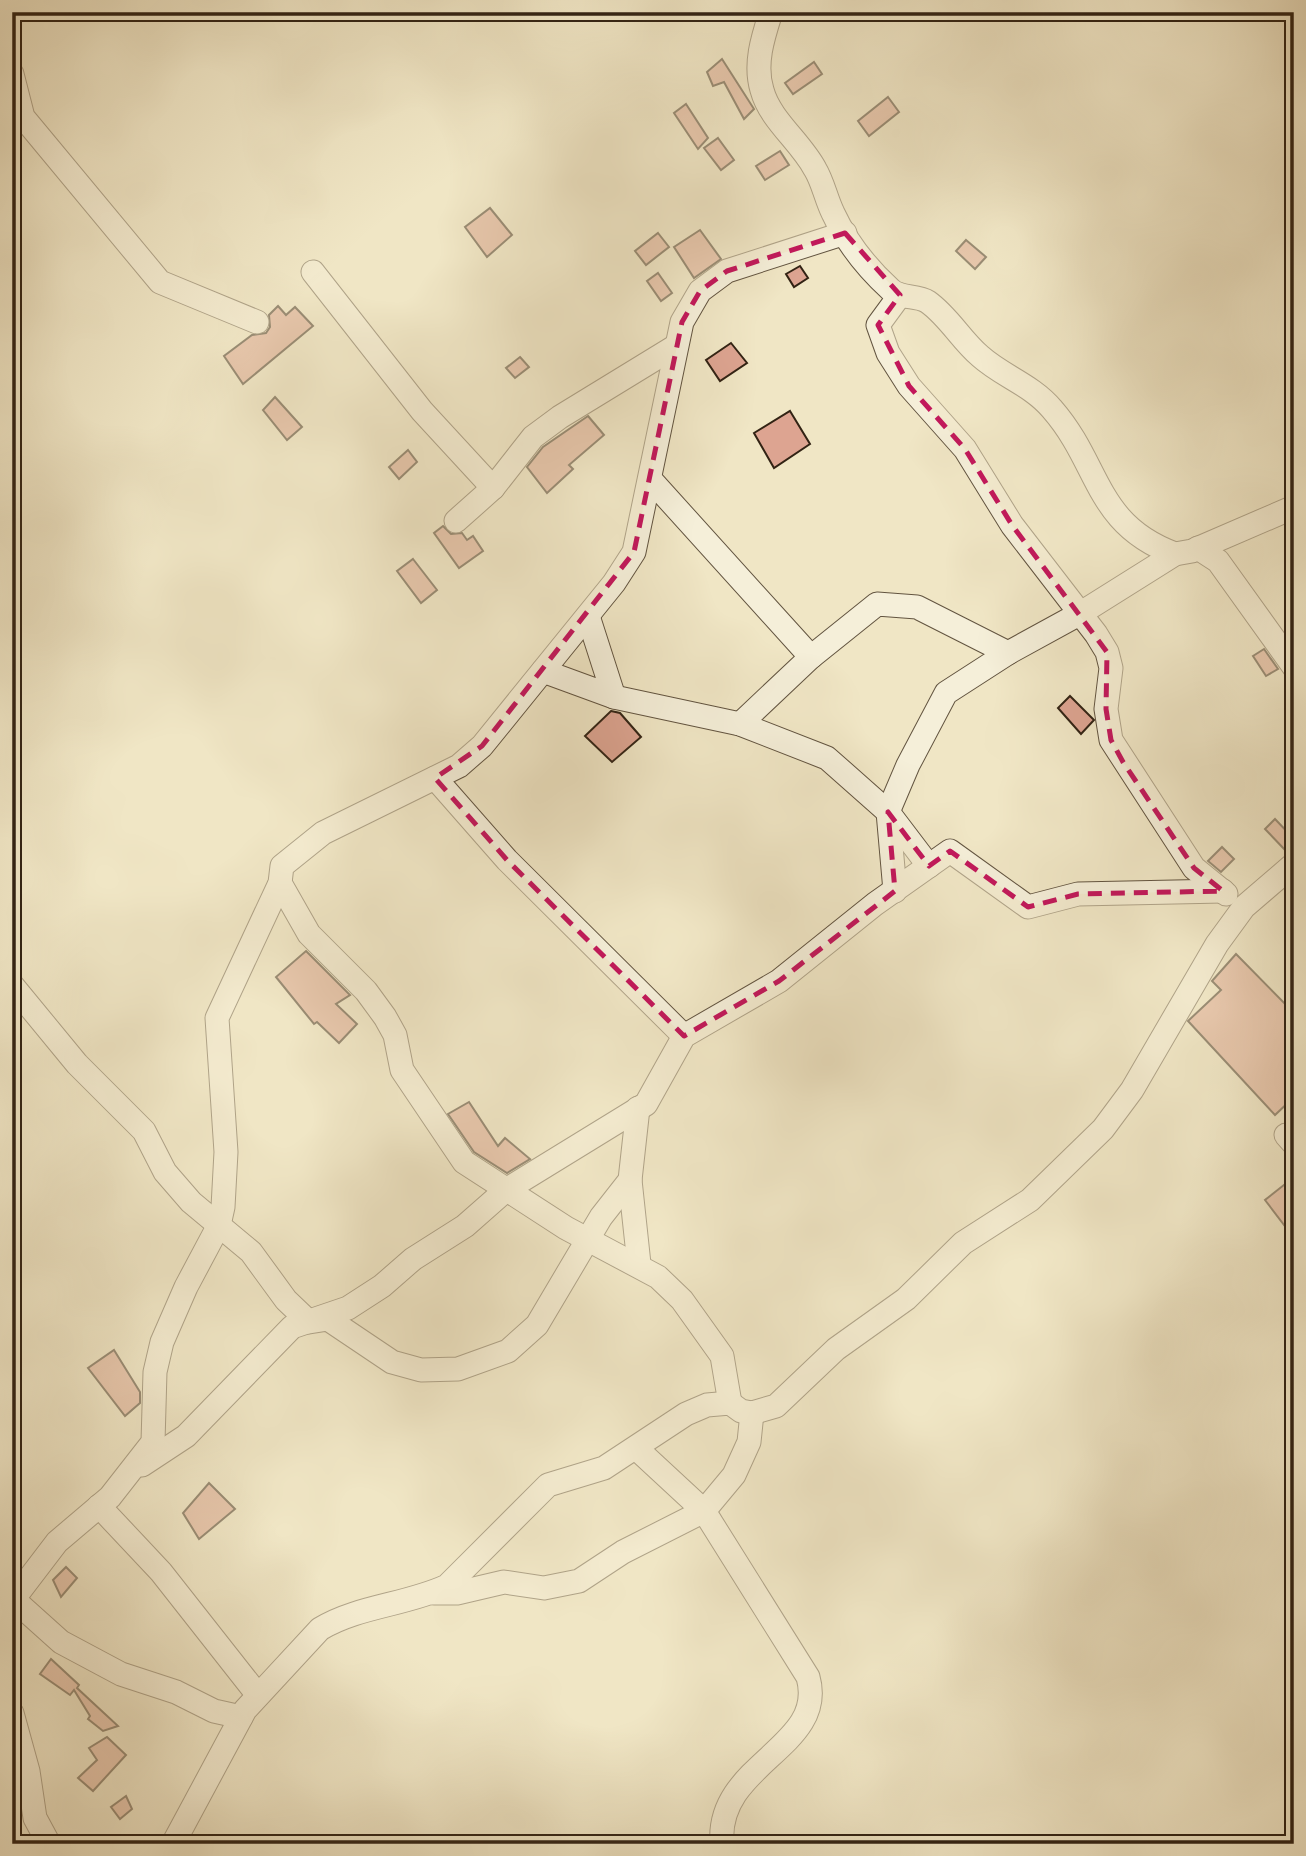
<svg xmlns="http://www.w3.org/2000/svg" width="1306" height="1856" font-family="Alegreya,serif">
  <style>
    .building { fill: #dda491; stroke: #322314; stroke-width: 2 }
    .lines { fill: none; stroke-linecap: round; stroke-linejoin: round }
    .minor-casing { stroke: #625440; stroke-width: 25 }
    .minor { stroke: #f5efd9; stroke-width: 23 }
    .marked { fill: none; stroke: #c2185b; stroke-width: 5; stroke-dasharray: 14 9; stroke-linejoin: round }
  </style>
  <rect width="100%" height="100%" fill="#f0e6c5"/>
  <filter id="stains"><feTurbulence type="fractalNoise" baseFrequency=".00286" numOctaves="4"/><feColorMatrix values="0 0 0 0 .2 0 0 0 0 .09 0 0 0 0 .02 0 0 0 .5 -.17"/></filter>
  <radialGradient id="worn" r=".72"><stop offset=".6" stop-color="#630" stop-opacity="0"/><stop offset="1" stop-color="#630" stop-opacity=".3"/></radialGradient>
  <g class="building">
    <path d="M722 59 754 109 744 119 724 82 713 86 707 72Z"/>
    <path d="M814 62 822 74 793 94 785 83Z"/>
    <path d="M888 97 899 112 869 136 858 121Z"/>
    <path d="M686 104 708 138 698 149 674 113Z"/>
    <path d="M718 138 734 160 721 170 704 148Z"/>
    <path d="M780 151 789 165 765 180 756 166Z"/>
    <path d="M490 208 512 235 487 257 465 227Z"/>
    <path d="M700 230 721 259 694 278 674 247Z"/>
    <path d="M658 233 669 247 646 265 635 251Z"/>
    <path d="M966 240 986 257 975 269 956 251Z"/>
    <path d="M800 266 808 278 794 287 786 274Z"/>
    <path d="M658 273 672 293 661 301 647 281Z"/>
    <path d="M278 306 286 315 295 307 313 326 243 384 224 356 252 335 266 333 270 327 269 315Z"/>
    <path d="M731 343 747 363 720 381 706 360Z"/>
    <path d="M520 357 529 367 515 378 506 368Z"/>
    <path d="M275 397 302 427 287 440 263 410Z"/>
    <path d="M790 411 810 444 774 468 754 433Z"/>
    <path d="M588 416 604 435 569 465 573 469 547 493 527 467 543 447Z"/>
    <path d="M408 450 417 462 399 479 389 467Z"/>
    <path d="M443 526 451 534 462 533 467 540 473 536 483 551 459 568 434 533Z"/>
    <path d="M413 559 437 590 421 603 397 571Z"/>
    <path d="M1264 649 1278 669 1266 676 1253 656Z"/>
    <path d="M1070 696 1094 720 1081 734 1058 708Z"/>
    <path d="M611 711 620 713 641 737 612 762 585 736Z"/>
    <path d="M1275 819 1294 839V850L1287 852 1265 829Z"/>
    <path d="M1222 847 1234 859 1221 872 1208 861Z"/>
    <path d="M306 951 350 995 336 1004 357 1024 339 1043 317 1022 314 1024 276 977Z"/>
    <path d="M1236 954 1294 1013V1097L1275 1115 1188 1021 1221 990 1212 981Z"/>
    <path d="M469 1102 498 1146 505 1138 530 1159 507 1173 474 1152 448 1114Z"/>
    <path d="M1294 1177V1238L1265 1200Z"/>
    <path d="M114 1350 140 1392V1403L125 1416 88 1368Z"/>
    <path d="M209 1483 235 1509 199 1539 183 1513Z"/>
    <path d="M66 1567 77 1578 61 1597 53 1580Z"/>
    <path d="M51 1659 79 1685 77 1688 118 1726 103 1731 88 1719 90 1716 74 1690 70 1695 40 1674Z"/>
    <path d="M107 1737 126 1755 93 1791 78 1778 97 1760 89 1748Z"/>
    <path d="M126 1796 132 1809 120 1819 111 1807Z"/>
  </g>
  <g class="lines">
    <g class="minor-casing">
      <g id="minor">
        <path d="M771 12C763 37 754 64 762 90 770 120 800 141 815 169 823 182 826 199 833 213 846 241 867 268 890 289 901 300 916 294 928 302 949 317 961 340 980 356 1002 376 1032 385 1052 409 1101 465 1094 524 1175 554"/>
        <path d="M12 74 23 117 160 282 257 322"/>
        <path d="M313 272 422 411 493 488"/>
        <path d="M900 295 878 325 888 353 909 386 965 449 1012 525 1096 634 1107 652 1111 668 1106 709 1111 740 1194 868 1226 894"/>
        <path d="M650 479 811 657 740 724"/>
        <path d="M456 521 493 488 533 437 560 417 676 346"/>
        <path d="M1198 548 1218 561 1294 667"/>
        <path d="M811 657 877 604 917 607 1008 653 1081 613 1175 554 1192 551 1294 507"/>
        <path d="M543 671 614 697 588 616"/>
        <path d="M614 697 740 724 827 758 888 812 929 866"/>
        <path d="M435 778 507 860 684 1036"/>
        <path d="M280 883 309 934 366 991 385 1017 395 1035 402 1070 464 1162 566 1228 658 1277 682 1300 722 1356 730 1403"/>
        <path d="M895 891 888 812 908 765 946 693 1008 653"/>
        <path d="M12 985 77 1064 144 1131 165 1172 191 1202 251 1252 286 1300 309 1322 328 1319 392 1362 421 1370 458 1369 508 1351 537 1325 601 1217 630 1180 638 1108"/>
        <path d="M1286 1135 1294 1144"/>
        <path d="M630 1180 639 1264"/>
        <path d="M636 1448 704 1511 808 1677C828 1748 715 1763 722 1844"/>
        <path d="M142 1465 186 1436 292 1327 348 1308 382 1286 413 1259 465 1226 506 1190 646 1104 684 1036 779 981 875 904 950 851 1028 907 1078 894 1223 891"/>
        <path d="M99 1506 161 1572 257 1694"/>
        <path d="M434 1593H457L504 1582 544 1588 579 1581 623 1552 704 1511 734 1475 749 1442 752 1413"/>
        <path d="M12 1598 61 1642 121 1674 176 1692 214 1711 241 1717"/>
        <path d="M12 1601 57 1542 110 1497 153 1442 155 1372 162 1342 186 1287 219 1225 223 1207 226 1152 217 1018 280 883 282 866 323 833 459 766 482 746 614 583 634 552 682 322 700 291 727 271 845 233"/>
        <path d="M12 1713 28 1771 35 1818 49 1844"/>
        <path d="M173 1844 245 1710 320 1629C358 1606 406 1605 447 1586L548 1485 604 1468 686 1414 707 1405 730 1403 741 1411 752 1413 776 1406 836 1349 906 1299 963 1243 1030 1200 1103 1129 1132 1090 1217 944 1244 907 1294 864"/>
      </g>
    </g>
    <use href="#minor" class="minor"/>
  </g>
  <path d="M0 0H1306V1856H0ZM845 233 900 295 878 325 909 386 965 449 1012 525 1107 652 1106 709 1111 740 1123 762 1194 868 1223 891 1078 894 1028 907 950 851 929 866 888 812 895 891 779 981 684 1036 507 860 435 778 482 746 634 552 682 322 700 291 727 271Z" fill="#f0e6c5" fill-opacity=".55" fill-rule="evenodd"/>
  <path class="marked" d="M845 233 900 295 878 325 909 386 965 449 1012 525 1107 652 1106 709 1111 740 1123 762 1194 868 1223 891 1078 894 1028 907 950 851 929 866 888 812 895 891 779 981 684 1036 507 860 435 778 482 746 634 552 682 322 700 291 727 271Z"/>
  <rect width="1306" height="1856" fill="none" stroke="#f0e6c5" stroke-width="42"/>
  <rect x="14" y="14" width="1278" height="1828" fill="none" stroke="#322314" stroke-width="3.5"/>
  <rect x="21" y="21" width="1264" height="1814" fill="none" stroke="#322314" stroke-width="2"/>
  <rect width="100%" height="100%" filter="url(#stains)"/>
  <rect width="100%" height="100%" fill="url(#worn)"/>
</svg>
